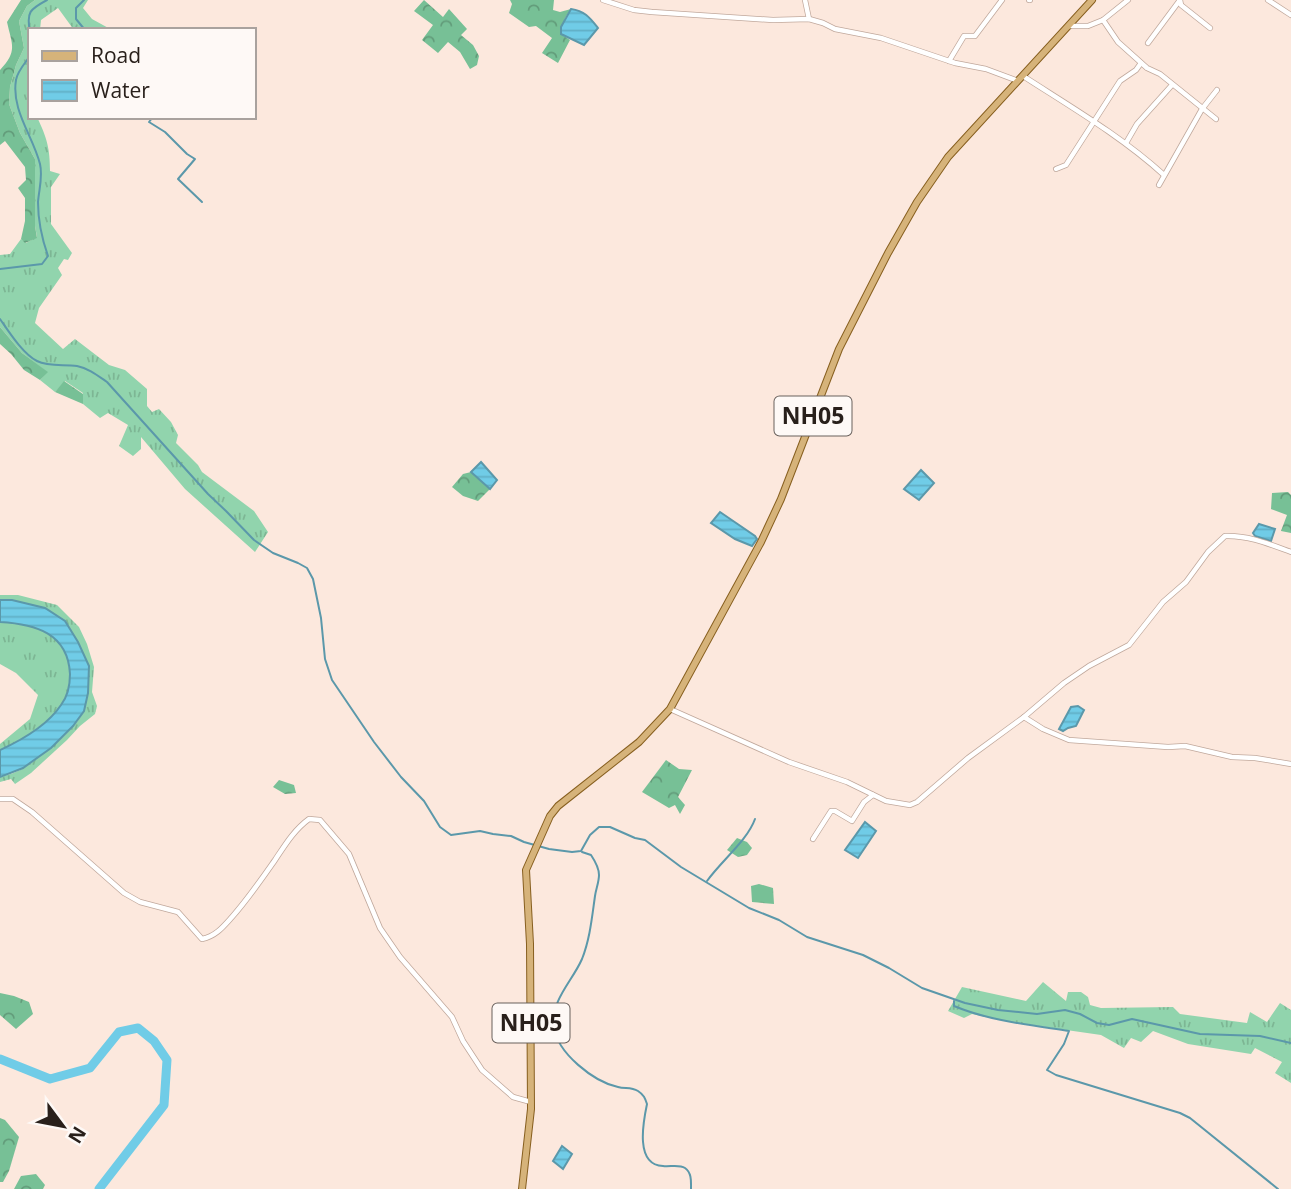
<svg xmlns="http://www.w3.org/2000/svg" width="1291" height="1189" font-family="'Open Sans',sans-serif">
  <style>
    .grass { fill: url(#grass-tufts) }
    .forest { fill: url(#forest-crowns) }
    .water { fill: url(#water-rules); stroke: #5b98aa; stroke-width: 2 }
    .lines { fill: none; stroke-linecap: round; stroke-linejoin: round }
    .stream { stroke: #5b98aa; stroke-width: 2 }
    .river { stroke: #70cce7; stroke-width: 9 }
    .street-casing { stroke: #c0a89c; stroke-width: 6 }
    .primary-casing { stroke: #875f1f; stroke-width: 8 }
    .street { stroke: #fff; stroke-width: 4.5 }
    .primary { stroke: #d6b37a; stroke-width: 6 }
    .labels { text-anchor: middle; stroke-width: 7; stroke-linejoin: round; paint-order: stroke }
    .shield { fill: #fef9f6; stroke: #69615d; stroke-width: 2 }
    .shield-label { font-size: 23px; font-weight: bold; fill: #29201b }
  </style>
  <defs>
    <pattern id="grass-tufts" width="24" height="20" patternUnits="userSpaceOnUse" patternTransform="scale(1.75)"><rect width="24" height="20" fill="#91d4ad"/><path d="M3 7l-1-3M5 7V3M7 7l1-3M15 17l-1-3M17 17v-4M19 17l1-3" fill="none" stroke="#7db694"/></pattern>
    <pattern id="forest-crowns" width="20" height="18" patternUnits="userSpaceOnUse" patternTransform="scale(1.75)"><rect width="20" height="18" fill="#77c096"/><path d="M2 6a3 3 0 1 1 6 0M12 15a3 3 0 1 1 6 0" fill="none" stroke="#629c7a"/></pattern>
    <pattern id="water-rules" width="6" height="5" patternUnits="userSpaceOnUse" patternTransform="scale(1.75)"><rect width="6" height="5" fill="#70cce7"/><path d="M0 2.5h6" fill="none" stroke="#61afc6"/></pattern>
  </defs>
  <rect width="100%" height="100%" fill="#fce8dd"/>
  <g class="grass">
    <path d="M35 0H88L83 8 92 19 112 30H74L58 8 41 20 40 30H30V117H37C47 138 50 148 50 171L60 174 51 187V224L72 253 68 260 64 259 58 268 62 275 39 308 35 323 63 349 75 339 109 365 125 370 147 389V406L152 412 159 409 171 422 178 435 176 443 198 465 202 472 254 511 268 532 255 552 185 489 141 437V449L133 456 119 446 128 425 108 413 100 418 83 404V393L65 381 55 392 40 380 47 372 22 353 0 327V255L10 254 21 239 26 243 37 237 35 226V159L20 133 9 104 10 87 16 65 24 48 19 21 27 6Z"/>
    <path d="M0 595H18L57 605 79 627 87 644 94 667 92 692 97 706 95 714 80 726 67 740 31 773 15 784 11 779 0 782V777C8 775 18 772 25 767 43 755 76 730 84 710 89 696 88 680 89 666L12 600H0Z"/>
    <path d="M0 622C35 624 68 633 70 674 70 685 68 696 61 705 47 727 22 740 0 750V744L30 719 38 695 16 673 0 664Z"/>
    <path d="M1043 982 1066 1001 1068 992H1081L1088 997 1090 1005 1101 1008 1173 1007 1180 1014 1247 1023 1250 1012 1267 1022 1280 1003 1291 1010V1083L1275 1073 1282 1062 1255 1048 1251 1054 1188 1044 1153 1031 1141 1042 1131 1038 1124 1048 1101 1035 1010 1022 972 1014 964 1018 948 1011 962 987 1026 1001Z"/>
  </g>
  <g class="forest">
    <path d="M21 0H35L27 6 19 21 24 48 16 65 10 87 9 104 20 133 35 159V226L37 238 25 243 21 239 25 221V198L18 188 26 180 25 167 5 141 0 145V70C18 51 12 45 7 22Z"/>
    <path d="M424 0 443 17 449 9 467 29 461 35 473 45 479 56 477 65 470 69 460 52 448 42 438 53 422 40 433 25 414 11Z"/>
    <path d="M510 0H554L553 10 560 12 571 9 565 18 561 34 570 40 558 63 542 53 552 38 536 26 529 27 509 13 512 4Z"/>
    <path d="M0 327 22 353 48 372 40 380 24 370 11 354 0 344Z"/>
    <path d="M64 381 83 394V404L55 392Z"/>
    <path d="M471 472 490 489 478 501 463 496 452 487 463 474Z"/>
    <path d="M1288 492 1291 495V533L1281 531 1287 515 1271 509 1272 493Z"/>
    <path d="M666 760 679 769 692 770 678 797 685 805 680 814 675 805 669 808 642 792Z"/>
    <path d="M279 780 294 785 296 793 285 794 273 787Z"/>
    <path d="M737 838 747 842 752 848 747 855 738 857 727 850Z"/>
    <path d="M759 884 773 888 774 904 752 902 751 886Z"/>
    <path d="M0 993 14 996 29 1002 33 1014 16 1029 0 1015Z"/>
    <path d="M0 1118 5 1120 19 1137 9 1171 3 1182H0Z"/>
    <path d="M36 1174 45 1185 43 1189H14L21 1176Z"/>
  </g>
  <g class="water">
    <path d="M571 9C585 11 590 18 598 28L584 45 561 34V27Z"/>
    <path d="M481 462 497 480 490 489 471 472Z"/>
    <path d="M921 470 934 483 919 500 904 489Z"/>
    <path d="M720 512 755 536 757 539 752 546 735 539 711 523Z"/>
    <path d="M1259 524 1275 529 1271 541 1255 536 1253 533Z"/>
    <path d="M0 600H12L45 608 65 621 78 642 89 666 88 693 84 711 73 726 51 748 23 768 0 777V750C22 740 47 726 61 705 68 696 70 685 70 674 68 633 35 624 0 622Z"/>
    <path d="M1078 706 1084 710 1076 726 1068 728 1063 731 1059 729 1071 707Z"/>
    <path d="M865 822 876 831 858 858 845 850Z"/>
    <path d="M562 1146 572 1154 563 1169 553 1161Z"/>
  </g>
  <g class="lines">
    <g class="stream">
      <path d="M84 0 76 8V19L85 30"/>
      <path d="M30 32C26 12 30 9 47 0"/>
      <path d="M153 117 149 122 165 132 187 154 195 159 178 179 202 202"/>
      <path d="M0 269 42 264 48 256C42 239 38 220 38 202 39 189 43 177 40 164 33 136 11 110 16 80 17 72 25 63 30 56"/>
      <path d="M0 319C9 332 23 354 37 361 49 367 64 364 77 366 88 368 97 375 107 382L208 494 226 511 254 540 273 553 298 563 307 568 313 579 321 618 325 659 332 680 374 742 401 777 424 801 440 827 451 835 480 831 493 834 511 836 524 842 549 849 572 852 581 851 590 835 599 827H610L635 838 645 840 681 867 749 908 779 920 807 937 863 955 889 968 922 988 965 1003 998 1010 1037 1014 1065 1010 1080 1014 1097 1023 1109 1025 1132 1019 1200 1034 1260 1036 1291 1043"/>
      <path d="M582 852 591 855C595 861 599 868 599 875 599 882 596 889 595 896 592 917 590 939 582 959 572 982 551 999 554 1027 557 1053 594 1082 618 1087 625 1089 631 1087 638 1091 644 1095 645 1098 647 1104 643 1123 635 1165 663 1166 670 1167 679 1164 685 1168 692 1173 691 1182 691 1189"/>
      <path d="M707 881C722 860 747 841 755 819"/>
      <path d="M954 1001V1006C990 1021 1030 1025 1069 1031L1064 1044 1047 1070 1056 1075 1180 1113 1190 1118 1278 1189"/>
    </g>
    <path class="river" d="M0 1059 50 1079 90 1068 119 1032 138 1028 154 1041 167 1060 164 1105 99 1189"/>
    <g class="street-casing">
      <g id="street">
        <path d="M603 0 634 10 652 12 773 20 809 19 823 23 835 29 881 38 955 63 986 69 1018 81"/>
        <path d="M805 0 809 19"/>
        <path d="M1029 0H1030"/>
        <path d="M1268 0 1291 15"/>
        <path d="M1103 20 1118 42 1147 68 1160 74 1216 119"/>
        <path d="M1068 26H1088L1103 20 1128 0"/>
        <path d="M1148 43 1180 0 1181 5 1210 28"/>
        <path d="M949 61 964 36H975L1002 0"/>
        <path d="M1023 76C1071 107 1121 136 1164 175"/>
        <path d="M1126 143 1137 124 1172 85"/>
        <path d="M1056 169 1066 165 1120 81 1136 70 1141 63"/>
        <path d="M1159 185 1202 109 1217 90"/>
        <path d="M670 709 789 762 847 782 886 801 910 805 917 802 968 758 1024 717 1064 683 1089 666 1129 645 1163 602 1186 582 1208 552 1225 536C1248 535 1269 544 1291 552"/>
        <path d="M1024 717 1043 729 1069 740 1168 747 1185 746 1232 757 1255 758 1291 764"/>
        <path d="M0 799H13L32 812 124 893 140 902 178 912 202 939C216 936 223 927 232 917 248 899 261 880 275 860 285 845 294 830 309 819L320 820 349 854 380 928 400 957 452 1017 463 1041 482 1070 513 1097 531 1102"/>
        <path d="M813 839 831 811H835L852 821 864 802 873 795"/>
      </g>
    </g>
    <g class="primary-casing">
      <path id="primary" d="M522 1189 531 1109 530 944 526 870 550 816 558 806 639 742 670 709 761 542 781 499 839 349 888 253 917 202 948 157 1092 0"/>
    </g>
    <use href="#street" class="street"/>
    <use href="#primary" class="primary"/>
  </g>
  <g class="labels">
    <g class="shield">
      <rect x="774.5" y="396.5" width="77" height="39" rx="5"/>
      <rect x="492.5" y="1003.5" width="77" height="39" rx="5"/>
    </g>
    <g class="shield-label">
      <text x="813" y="424">NH05</text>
      <text x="531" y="1031">NH05</text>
    </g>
  </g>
  <rect x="28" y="28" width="228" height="91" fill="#fef9f6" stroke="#a9a29e" stroke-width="2"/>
  <rect x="42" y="51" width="35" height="10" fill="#d6b37a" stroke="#a9a29e" stroke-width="2"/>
  <text x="91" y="63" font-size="21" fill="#29201b">Road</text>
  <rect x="42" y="80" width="35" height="21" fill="url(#water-rules)" stroke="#a9a29e" stroke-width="2"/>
  <text x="91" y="98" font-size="21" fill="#29201b">Water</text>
  <g transform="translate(63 1126) rotate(122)" stroke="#fef9f6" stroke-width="5" paint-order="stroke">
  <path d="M0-5L12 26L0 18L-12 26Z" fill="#29201b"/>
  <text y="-10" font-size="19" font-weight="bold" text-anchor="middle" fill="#29201b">N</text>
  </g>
</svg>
